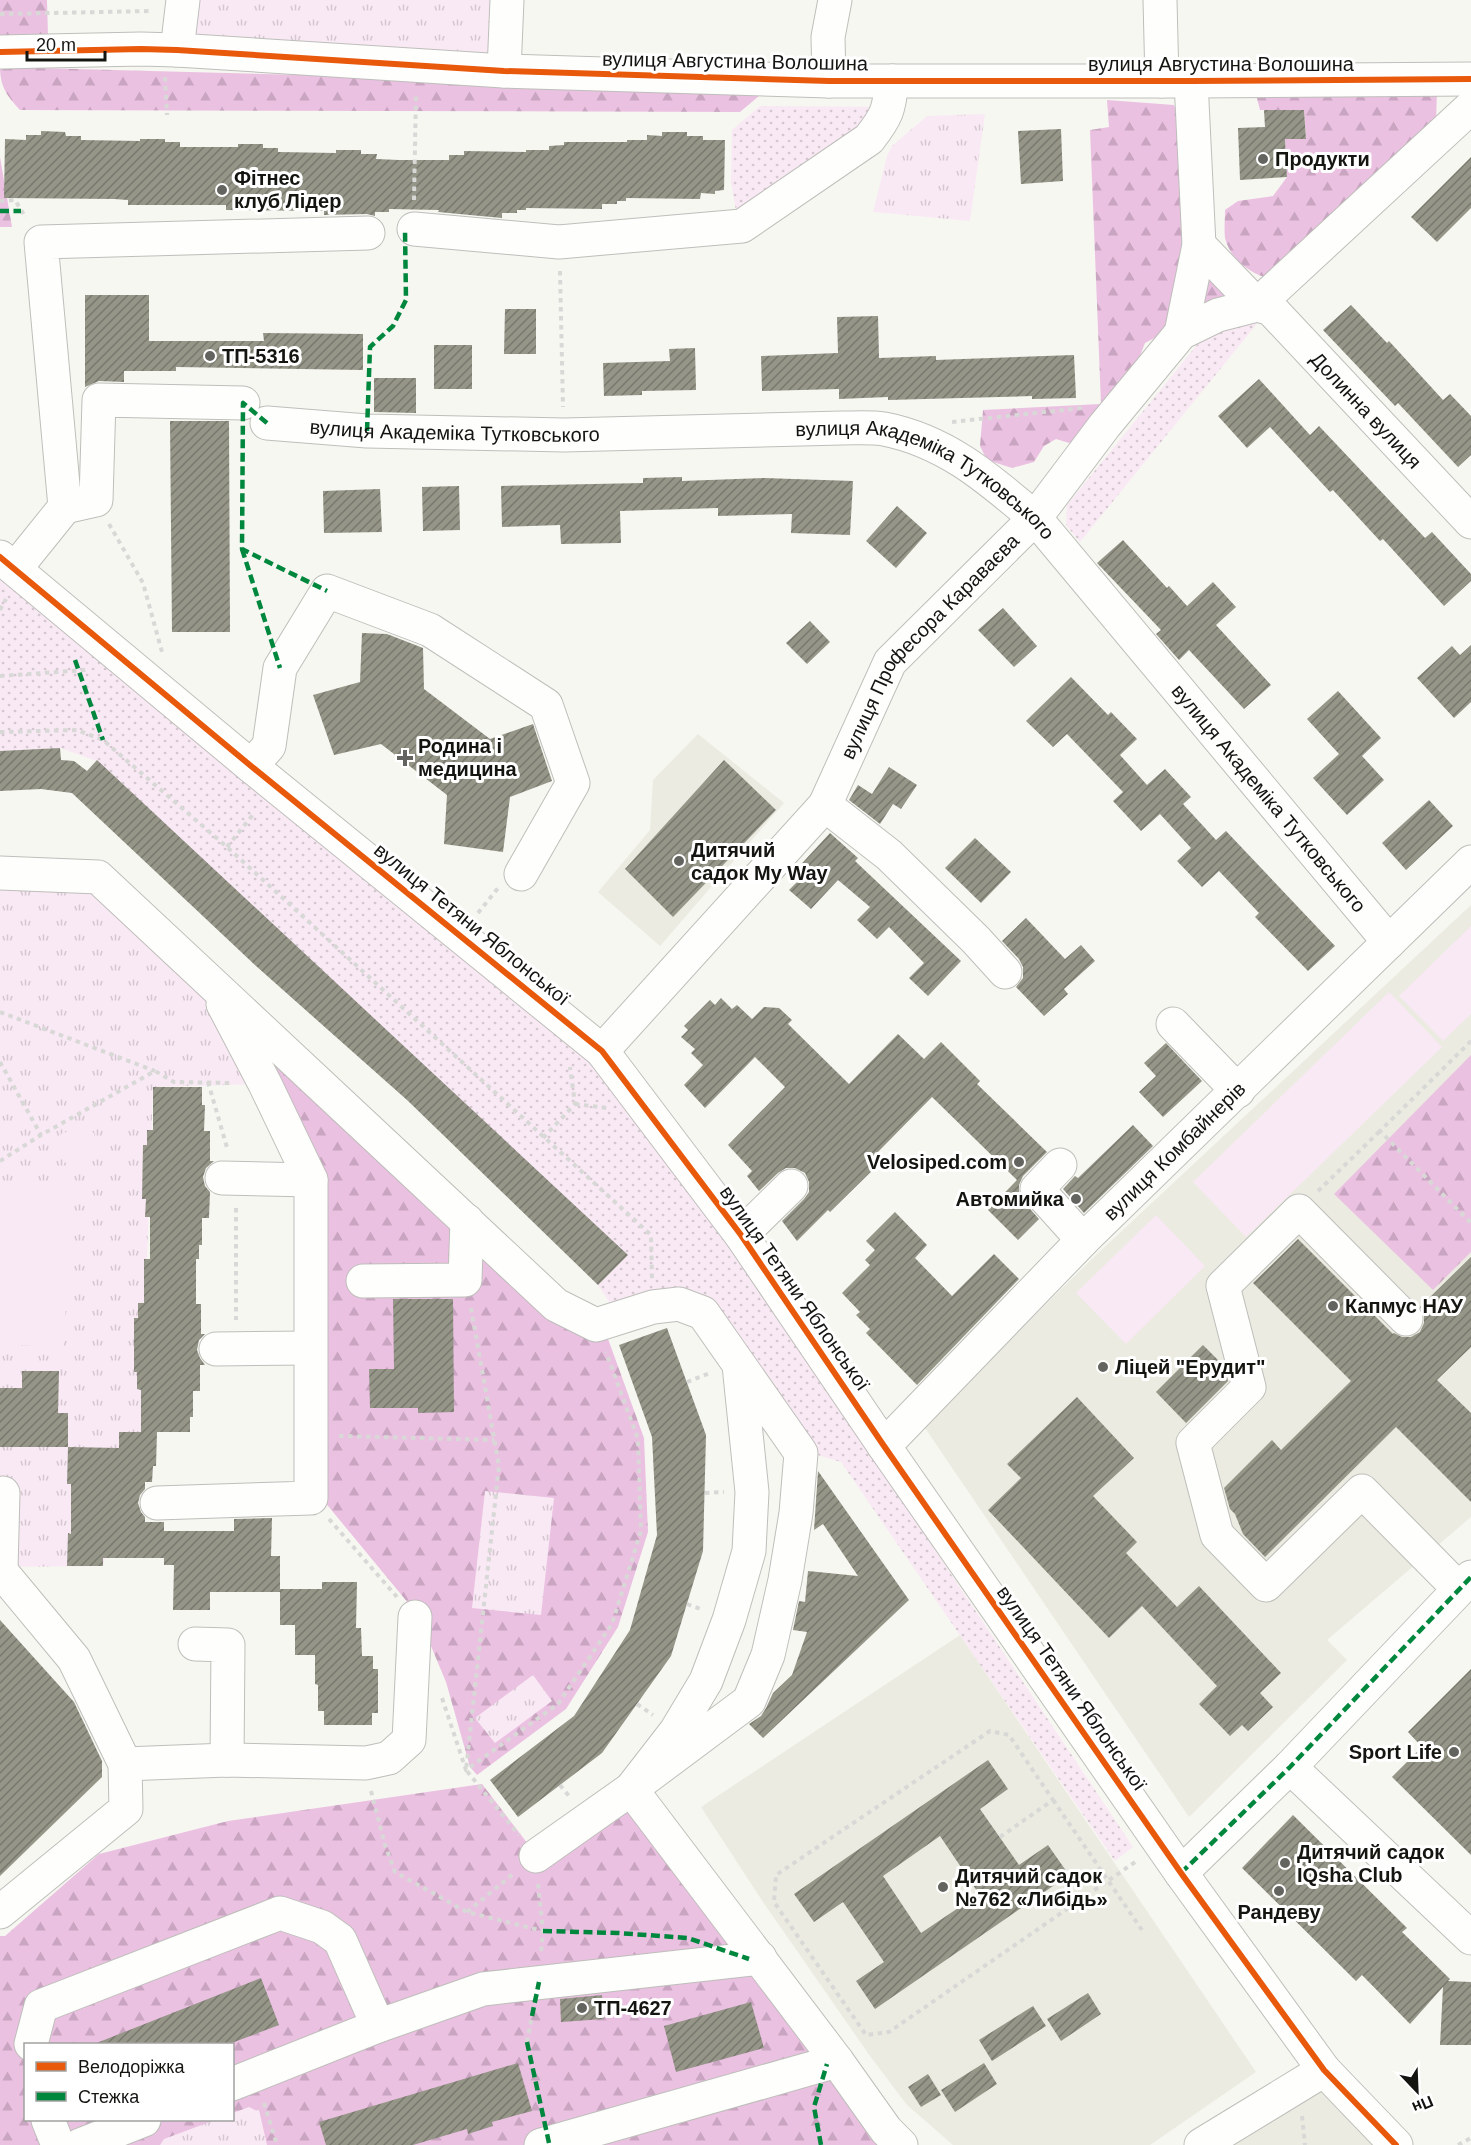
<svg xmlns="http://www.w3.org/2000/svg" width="1471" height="2145" font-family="Arial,sans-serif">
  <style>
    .built { fill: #ebebe1 }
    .grass { fill: url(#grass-dots) }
    .forest { fill: url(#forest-firs); fill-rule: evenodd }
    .park { fill: url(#park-tufts) }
    .garden { fill: #f9e9f4 }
    .building { fill: url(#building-hatch); fill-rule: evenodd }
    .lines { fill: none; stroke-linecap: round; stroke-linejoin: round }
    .minor-casing { stroke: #bebeba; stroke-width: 35 }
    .path { stroke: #d8d8d7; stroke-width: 4; stroke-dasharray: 4.5 4.5; stroke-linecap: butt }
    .minor { stroke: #fefefd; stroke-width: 33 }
    .quiet { stroke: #00873e; stroke-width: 4.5; stroke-dasharray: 9 4.5; stroke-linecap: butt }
    .cycleway-casing { stroke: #fff; stroke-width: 10 }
    .cycleway { stroke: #e8590c; stroke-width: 6 }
    .poi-dot { fill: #636360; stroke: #fff; stroke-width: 2 }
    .labels { text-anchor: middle; stroke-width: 6; stroke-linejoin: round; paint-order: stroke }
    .street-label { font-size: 20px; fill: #141411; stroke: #fff }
    .poi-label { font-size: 20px; font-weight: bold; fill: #141411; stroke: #fff; text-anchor: start }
  </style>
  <defs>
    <pattern id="grass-dots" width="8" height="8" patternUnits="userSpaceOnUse" patternTransform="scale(1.5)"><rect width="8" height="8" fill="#f9e9f4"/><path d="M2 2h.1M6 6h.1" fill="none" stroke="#d5c7d0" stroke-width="1.8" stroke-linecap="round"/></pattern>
    <pattern id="forest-firs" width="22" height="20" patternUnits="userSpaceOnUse" patternTransform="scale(1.5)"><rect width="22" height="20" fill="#ebc1e2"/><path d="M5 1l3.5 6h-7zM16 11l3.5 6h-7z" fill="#c9a5c1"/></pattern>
    <pattern id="park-tufts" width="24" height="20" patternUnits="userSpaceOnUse" patternTransform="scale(1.5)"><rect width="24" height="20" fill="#f9e9f4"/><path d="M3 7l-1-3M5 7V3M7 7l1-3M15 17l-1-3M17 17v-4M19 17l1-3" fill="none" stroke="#d5c7d0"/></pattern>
    <pattern id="building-hatch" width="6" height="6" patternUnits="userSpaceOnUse" patternTransform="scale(1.5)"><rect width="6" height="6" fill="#959588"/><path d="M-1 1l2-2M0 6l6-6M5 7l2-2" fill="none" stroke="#78786e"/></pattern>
  </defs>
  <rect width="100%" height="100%" fill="#f7f7f2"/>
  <g class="built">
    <path d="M698 734 784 803 660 946 598 892 650 830 653 780Z"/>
    <path d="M1471 905V1517L1327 1640 1347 1660 1189 1817 923 1425 1095 1256Z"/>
    <path d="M960 1635 1256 2072 1150 2145H953L907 2105 870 2056 763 1902 701 1807Z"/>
    <path d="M1305 2070 1381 2145H1187Z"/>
  </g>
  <g class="grass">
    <path d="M760 106 894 107 736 211 731 183 732 130Z"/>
    <path d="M1260 320 1080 542 1066 525 1067 505 1200 341 1235 325Z"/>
    <path d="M0 557 602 1051 1133 1847 1115 1861 841 1462 804 1451 704 1310 617 1314 598 1285 627 1256 97 761 60 748 0 751Z"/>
  </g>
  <g class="forest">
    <path d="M0 0H47L48 36 0 38Z"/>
    <path d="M0 67 761 87 766 90 740 112 20 110C7 96 0 87 0 67Z"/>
    <path d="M1437 89 1436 124 1264 277C1247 271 1230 258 1225 238 1224 230 1225 219 1225 210L1238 201 1273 196 1287 177 1285 139 1306 138 1304 110H1260L1256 95Z"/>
    <path d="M1107 100 1174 105 1187 140 1190 186 1179 305 1162 334 1145 343 1129 384 1085 437 1069 443 1056 439 1044 446 1034 462 1012 468 987 460 980 446 983 410 1101 404 1090 130 1109 127Z"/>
    <path d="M0 157 12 227H0Z"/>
    <path d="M1213 270 1230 299 1198 308 1200 272Z"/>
    <path d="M247 1026 607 1336 644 1438 648 1532 618 1627 566 1709 477 1775 470 1767 446 1682 418 1615 319 1495 320 1180Z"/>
    <path d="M1471 1055V1252L1433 1290 1334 1194Z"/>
    <path d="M482 1784 544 1865 629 1810 837 2084 877 2145H0V1936H5L99 1854 228 1821ZM26 2044H232V2120H26Z"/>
  </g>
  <g class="park">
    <path d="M183 0H507L504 71 177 50Z"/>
    <path d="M985 114 970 221 873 212 887 156 892 146 927 116Z"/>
    <path d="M0 873 98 877 211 981 265 1084 153 1087 141 1432 103 1566 0 1567Z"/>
    <path d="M485 1491 554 1498 541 1615 472 1608Z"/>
    <path d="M533 1675 552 1701 495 1743 475 1718Z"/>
    <path d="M249 2107 255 2110H259L267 2145H160L164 2139 215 2120H232L233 2113Z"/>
  </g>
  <g class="garden">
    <path d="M1471 926V1014L1443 1041 1399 996Z"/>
    <path d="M1389 992 1442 1047 1246 1237 1193 1182Z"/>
    <path d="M81 1126 94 1133 96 1151 80 1168 64 1162 59 1148 61 1134Z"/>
    <path d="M0 1182 71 1185 64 1347 0 1344Z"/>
    <path d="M1156 1215 1205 1266 1126 1344 1076 1293Z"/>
  </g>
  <g class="building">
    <path d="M1264 110H1304L1306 139H1285L1287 177 1240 180 1238 128 1265 127Z"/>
    <path d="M1061 129 1063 181 1021 184 1018 131Z"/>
    <path d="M41 131 65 132 66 136H81V140L140 141V139H165V142H180V147H238V144H263V148H278V152L336 153V150H361V154H377L376 159 399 160H449V155H464V151L526 152V150H549V146L564 145V142H627V140H647V135L662 136V132H687V136H703V140H725L724 190 715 191V194L701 193 700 199 626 198V201H617V204H602V209L526 208V210H517V213H502V218L438 212 439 210 389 209V212H375V216L367 214 324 215V211L226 210V205H128V200L114 199 4 198 5 139 26 140V135H41Z"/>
    <path d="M1471 157V208L1437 242 1411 217Z"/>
    <path d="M85 295H149V341H264L263 333 363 334V370L176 367V371H124V382L99 381 85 387Z"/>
    <path d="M1351 305 1387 343 1389 341 1443 400 1450 394 1471 416V455L1458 467 1398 403 1395 406 1323 330Z"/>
    <path d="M505 309H536V354H504Z"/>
    <path d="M878 316 879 358 936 356V360L1074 355 1076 398 1032 399V396L888 400V397L839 399V389L762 391 761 356 838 353 837 317Z"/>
    <rect x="434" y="345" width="38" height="44"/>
    <path d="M695 348 696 390 642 391V395L604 396 603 363 670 361 669 349Z"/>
    <path d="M374 378H416V413L374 412Z"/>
    <path d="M1259 379 1310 435 1319 426 1425 538 1432 532 1471 574V581L1444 606 1383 539 1380 541 1333 490 1330 492 1270 427 1247 448 1218 416Z"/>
    <path d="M170 421H229L230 632H172Z"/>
    <path d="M682 477V481L764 478 853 481 850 535 791 533 792 514 718 516V508L620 511 621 543 561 544 560 525 502 527 501 486 643 483V478Z"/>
    <path d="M459 486 460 530 423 531 422 487Z"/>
    <path d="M380 489 382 532 324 533 323 491Z"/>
    <path d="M897 506 927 533 896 568 866 541Z"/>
    <path d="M1123 540 1167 588 1169 586 1187 606 1213 582 1236 607 1216 625 1271 685 1244 709 1189 650 1179 660 1156 634 1161 630 1097 563Z"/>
    <path d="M1003 608 1037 646 1014 667 978 630Z"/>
    <path d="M810 621 830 642 807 664 786 643Z"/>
    <path d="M362 633 387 634 423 648 424 689 490 739 533 724 552 781 510 797 503 852 444 844 447 795 381 744 334 755 313 695 360 682Z"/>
    <path d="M1471 645V702L1454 718 1417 678 1452 646 1460 655Z"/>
    <path d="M1071 677 1108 715 1111 712 1137 739 1120 755 1147 785 1165 769 1191 797 1183 804 1216 840 1226 831 1335 946 1308 971 1255 917 1259 913 1219 871 1202 887 1177 861 1191 848 1160 814 1141 831 1113 801 1123 792 1067 734 1053 747 1026 721Z"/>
    <path d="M1338 691 1381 738 1362 756 1384 780 1347 815 1313 778 1339 754 1307 719Z"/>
    <path d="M60 748 61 760 74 761 87 771 97 760 628 1255 598 1285 407 1100 256 966 72 793 41 789 0 791V751Z"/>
    <path d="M724 760 776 810 673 917 625 869Z"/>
    <path d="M889 767 917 785 901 809 893 804 880 824 849 800 858 785 872 794Z"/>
    <path d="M1429 800 1453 826 1406 870 1382 843Z"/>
    <path d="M830 833 858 858 855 861 961 961 928 996 909 978 924 963 889 927 877 939 857 920 870 907 838 880 811 909 789 890 800 879 793 873Z"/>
    <path d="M975 838 1011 872 981 903 945 868Z"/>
    <path d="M1026 918 1065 959 1081 945 1095 961 1064 989 1068 994 1044 1016 1016 987 1023 978V967L1019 959 1002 941Z"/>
    <path d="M721 998 732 1009 737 1005 752 1019 764 1007 779 1008 792 1020 788 1024 849 1084 898 1034 924 1059 941 1042 980 1081 977 1084 1047 1152 1023 1176 1019 1185V1193L1023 1201 1039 1219 1018 1240 988 1210 1017 1180 932 1097 875 1155 882 1161 830 1212 828 1210 797 1241 782 1221 804 1199 809 1192V1182L805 1173 795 1168H786L778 1173 759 1191 747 1176 752 1171 728 1145 785 1087 755 1057 705 1108 684 1085 703 1065 691 1053 695 1049 681 1037 688 1030 684 1026 710 1000 715 1005Z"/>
    <path d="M1166 1043 1202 1081 1163 1117 1139 1092 1156 1076 1144 1063Z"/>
    <path d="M153 1087H202V1105H205L204 1131H210V1161H214L206 1168 203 1177 205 1186 210 1192 209 1218H202V1245H199V1259H196V1304H201V1334H205L199 1340 197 1350 200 1358 205 1365H200V1391H193V1417H190V1432H152H157L156 1466H153L152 1482H145V1489L140 1495 138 1503 141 1512 145 1517V1522H164V1531H234V1519L272 1518 271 1556H280V1589H322V1582H357L356 1628H361L362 1656H373V1669H378V1713H372V1725H324V1711H318V1685L315 1684V1655H295V1625H280V1592H210V1610H173L174 1565H164V1558H103V1566H67L68 1533 71 1534V1484H67L68 1447 119 1448V1432H141V1390L137 1389V1372H134V1318H138V1303H144V1259H150V1217H145L146 1199H142L143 1145H147V1130H153Z"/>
    <path d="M1133 1125 1153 1146 1084 1213 1063 1189 1075 1176 1078 1178Z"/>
    <path d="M895 1212 927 1245 915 1258 952 1296 994 1254 1019 1279 917 1385 866 1333 870 1329 856 1315 860 1312 842 1293 870 1265 865 1260 875 1250 866 1241Z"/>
    <path d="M1298 1239 1393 1334 1394 1333 1402 1337H1411L1420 1332 1424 1323V1315L1420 1307 1471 1257V1347L1437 1380 1471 1413V1502L1396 1427 1265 1557 1243 1534 1235 1514 1230 1509 1224 1488 1272 1440 1281 1450 1351 1381 1253 1283Z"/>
    <path d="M393 1299H453L454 1412 418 1413V1408H370L369 1369H394Z"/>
    <path d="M667 1328 706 1435 703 1551 671 1656 602 1753 518 1817 490 1780 574 1716 630 1630 657 1535 652 1437 619 1345Z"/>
    <path d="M1203 1345 1225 1367 1228 1381 1186 1423 1156 1392Z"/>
    <path d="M22 1371H59L58 1413H68V1447H0V1388H22Z"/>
    <path d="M1077 1397 1134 1458 1093 1496 1137 1542 1126 1553 1177 1607 1199 1586 1281 1673 1260 1693 1273 1707 1248 1731 1242 1725 1230 1736 1199 1704 1217 1686 1142 1606 1109 1638 988 1510 1021 1478 1007 1464Z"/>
    <path d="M818 1471 909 1600 763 1738 749 1724 761 1716 766 1708 773 1693 792 1675 807 1632 793 1630 799 1601 805 1602 808 1571 858 1576 823 1524 814 1530Z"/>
    <path d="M0 1620 74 1702 102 1761V1777L0 1876Z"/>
    <path d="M1471 1669V1855L1392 1777 1422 1747 1408 1732Z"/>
    <path d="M988 1760 1008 1789 980 1809 1019 1865 1048 1845 1069 1875 875 2009 856 1981 884 1962 843 1902 814 1922 794 1894ZM940 1836 979 1894 921 1933 883 1876Z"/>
    <path d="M1293 1815 1407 1928 1402 1932 1450 1979 1448 1981 1471 1982V2045H1440L1443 1987 1410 2024 1362 1975 1356 1981 1242 1868Z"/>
    <path d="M261 1978 279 2025 229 2044H94Z"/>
    <path d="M1088 1993 1101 2014 1061 2041 1047 2019Z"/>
    <path d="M602 1995 604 2019 561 2022 560 1999Z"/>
    <path d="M751 2002 764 2048 676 2072 664 2026Z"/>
    <path d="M1033 2006 1046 2026 992 2061 979 2040Z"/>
    <path d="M518 2063 532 2111 492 2122 493 2126 468 2134 467 2129 413 2145H326L319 2122Z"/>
    <path d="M984 2063 997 2084 955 2112 941 2090Z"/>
    <path d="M928 2074 941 2095 921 2107 908 2087Z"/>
  </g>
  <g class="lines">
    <g class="minor-casing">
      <g id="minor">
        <path d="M1160 0 1162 81"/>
        <path d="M177 50 183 0"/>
        <path d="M0 52 141 49 177 50 504 71 829 81H1191L1471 79"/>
        <path d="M504 71 507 0"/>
        <path d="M829 81 828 37 835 0"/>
        <path d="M414 229 559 242 742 226 869 139C887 116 889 110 892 81"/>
        <path id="s1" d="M1199 245 1257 305 1271 309 1471 522"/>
        <path d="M1181 333 1199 245 1191 81"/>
        <path id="s2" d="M267 423 367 431 564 435 842 428C856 428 871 427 884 429 946 441 989 479 1035 518L1389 942"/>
        <path d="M65 507 96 500 99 400 243 403"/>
        <path d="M0 557 251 766 602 1051 741 1235 884 1446 1181 1873 1324 2070 1396 2145"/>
        <path d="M15 569 65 507 41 242 368 233"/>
        <path d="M251 766 269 746 280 668 327 591 430 630 546 705 573 783 521 874"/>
        <path d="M825 805 889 855 976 940 1005 972"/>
        <path d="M0 873 98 877 556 1305 596 1325 653 1307 679 1304 703 1313 801 1453 796 1513 785 1580 768 1655 749 1701 631 1789 536 1856"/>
        <path d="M1173 1024 1238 1091"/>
        <path id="s3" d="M602 1051 825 805 890 662 1035 518 1105 425 1181 333 1218 315 1257 305 1471 107"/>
        <path d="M1060 1165 1037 1189 1083 1240"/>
        <path d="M222 1178 311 1180"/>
        <path d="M741 1235 791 1186"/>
        <path d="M363 1281 465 1280 467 1221"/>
        <path d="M1406 1319 1299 1211 1223 1286 1249 1387 1193 1443 1217 1535 1266 1585 1362 1491 1459 1589"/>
        <path d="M216 1349 310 1348"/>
        <path d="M739 1365 752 1492 749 1551 729 1620 706 1681 676 1731 631 1789 837 2061 886 2130 901 2145"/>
        <path id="s4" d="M884 1446 1083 1240 1471 862"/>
        <path d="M157 1503 311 1498V1180L265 1084 223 1004"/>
        <path d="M0 1570 74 1659 125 1764 126 1809 0 1912"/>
        <path d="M1 1570 3 1493"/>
        <path d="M195 1644 228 1645 227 1760"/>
        <path d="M125 1764 227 1760 366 1763 389 1758 409 1740 415 1617"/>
        <path d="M1290 1767 1471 1938"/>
        <path d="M1181 1873 1290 1767 1471 1577"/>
        <path d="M31 2044 41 2006 280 1913 322 1927 340 1940 378 2026"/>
        <path d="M232 2084 378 2026 483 1989 760 1958"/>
        <path d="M48 2120 58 2145"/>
        <path d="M80 2145 144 2120"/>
        <path d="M541 2145 837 2061"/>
        <path d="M1201 2145 1324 2070"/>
      </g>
    </g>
    <g class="path">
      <path d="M0 14 152 11"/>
      <path d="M165 77 167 115"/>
      <path d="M414 200 416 93"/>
      <path d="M0 201 15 200 26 218"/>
      <path d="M560 271 563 407"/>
      <path d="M952 422 1082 408"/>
      <path d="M109 524 143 583 162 652"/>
      <path d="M0 610 6 599"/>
      <path d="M0 676 86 670"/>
      <path d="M0 732 77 730 103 740 227 847 651 1235 652 1279"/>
      <path d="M227 847 255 812"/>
      <path d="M478 913 498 888"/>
      <path d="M0 1012 155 1071"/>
      <path d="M1471 1041 1380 1131 1471 1223"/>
      <path d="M0 1062 41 1135"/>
      <path d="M208 1082 228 1151"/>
      <path d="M575 1104 607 1108"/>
      <path d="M543 1138 575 1104 570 1067"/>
      <path d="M0 1161 41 1135 155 1071 174 1082 231 1083"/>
      <path d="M1318 1191 1380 1131"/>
      <path d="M236 1208V1320"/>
      <path d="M471 1308 499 1466 466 1770 519 1835"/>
      <path d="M687 1382 710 1373"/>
      <path d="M339 1436 494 1440"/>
      <path d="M705 1493 724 1492"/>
      <path d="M329 1519 397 1597"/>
      <path d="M687 1604 703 1610"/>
      <path d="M442 1698 466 1770 558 1704 612 1624 641 1531 638 1439 606 1352"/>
      <path d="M637 1704 653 1715"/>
      <path d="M560 1785 569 1796"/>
      <path d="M371 1791 385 1845 395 1872 467 1912 543 1931"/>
      <path d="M1053 1800 1144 1933"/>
      <path d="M1000 1837 1053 1800 1009 1735 990 1731 776 1875 774 1902 866 2035 889 2032 1138 1860"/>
      <path d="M538 1884 543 1931 541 1954"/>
      <path d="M467 1912 513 1874"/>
      <path d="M527 2042 532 2016"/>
      <path d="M264 2103 277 2145"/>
      <path d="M1302 2116 1305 2145"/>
      <path d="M1458 2145 1471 2138"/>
    </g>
    <use href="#minor" class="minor"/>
    <g class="quiet">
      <path d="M0 211H21"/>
      <path d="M267 423 243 403 242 549 327 591"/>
      <path d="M367 431 370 347 393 326 406 300 405 230"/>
      <path d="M242 549 280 668"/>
      <path d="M75 660 103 740"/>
      <path d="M1181 1873 1290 1767 1471 1577"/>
      <path d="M543 1931 618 1933 688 1938 749 1959"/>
      <path d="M532 2016 539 1982"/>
      <path d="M527 2042 549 2143"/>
      <path d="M821 2145 814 2107 827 2064"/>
    </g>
    <g class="cycleway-casing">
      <g id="cycleway">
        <path d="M0 52 141 49 177 50 504 71 829 81H1191L1471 79"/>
        <path d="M0 557 251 766 602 1051 741 1235 884 1446 1181 1873 1324 2070 1396 2145"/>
      </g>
    </g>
    <use href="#cycleway" class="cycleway"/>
  </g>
  <g class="poi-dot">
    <circle cx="1263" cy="159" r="6"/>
    <circle cx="222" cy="190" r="6"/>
    <circle cx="210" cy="356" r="6"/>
    <path d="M402 749h6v6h6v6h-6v6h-6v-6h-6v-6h6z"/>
    <circle cx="679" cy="861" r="6"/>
    <circle cx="1019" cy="1162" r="6"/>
    <circle cx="1076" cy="1199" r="6"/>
    <circle cx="1333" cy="1306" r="6"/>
    <circle cx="1103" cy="1367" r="6"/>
    <circle cx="1454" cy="1752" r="6"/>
    <circle cx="1285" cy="1863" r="6"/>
    <circle cx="943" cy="1887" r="6"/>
    <circle cx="1279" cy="1891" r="6"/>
    <circle cx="582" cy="2008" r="6"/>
  </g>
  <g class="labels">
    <g class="street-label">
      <text transform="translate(735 61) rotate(1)" y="7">вулиця Августина Волошина</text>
      <text x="1221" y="71">вулиця Августина Волошина</text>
      <text dy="7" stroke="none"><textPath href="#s1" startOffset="237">Долинна вулиця</textPath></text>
      <text dy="7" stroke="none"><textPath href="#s2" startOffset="188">вулиця Академіка Тутковського</textPath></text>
      <text dy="7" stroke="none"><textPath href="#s2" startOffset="674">вулиця Академіка Тутковського</textPath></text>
      <text dy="7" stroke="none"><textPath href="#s3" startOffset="525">вулиця Професора Караваєва</textPath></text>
      <text dy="7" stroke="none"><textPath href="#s2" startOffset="1160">вулиця Академіка Тутковського</textPath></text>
      <text transform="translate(472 924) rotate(39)" y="7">вулиця Тетяни Яблонської</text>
      <text dy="7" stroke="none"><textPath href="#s4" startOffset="414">вулиця Комбайнерів</textPath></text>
      <text transform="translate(795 1288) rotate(55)" y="7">вулиця Тетяни Яблонської</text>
      <text transform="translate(1072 1688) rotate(55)" y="7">вулиця Тетяни Яблонської</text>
    </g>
    <g class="poi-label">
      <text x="1275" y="166">Продукти</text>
      <text x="234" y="185">Фітнес<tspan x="234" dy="23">клуб Лідер</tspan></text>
      <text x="222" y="363">ТП-5316</text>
      <text x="418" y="753">Родина і<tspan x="418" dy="23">медицина</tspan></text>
      <text x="691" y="857">Дитячий<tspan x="691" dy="23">садок My Way</tspan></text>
      <text x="1007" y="1169" text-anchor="end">Velosiped.com</text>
      <text x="1064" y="1206" text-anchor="end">Автомийка</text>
      <text x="1345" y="1313">Капмус НАУ</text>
      <text x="1115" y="1374">Ліцей "Ерудит"</text>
      <text x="1442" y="1759" text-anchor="end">Sport Life</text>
      <text x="1297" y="1859">Дитячий садок<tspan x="1297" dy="23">IQsha Club</tspan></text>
      <text x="955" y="1883">Дитячий садок<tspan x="955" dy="23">№762 «Либідь»</tspan></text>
      <text x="1279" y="1919" text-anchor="middle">Рандеву</text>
      <text x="594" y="2015">ТП-4627</text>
    </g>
  </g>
  <rect x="24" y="2043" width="210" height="78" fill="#ffffff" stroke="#a1a1a0" stroke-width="1.5"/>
  <rect x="36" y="2062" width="30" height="9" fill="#e8590c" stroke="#a1a1a0" stroke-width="1.5"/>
  <text x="78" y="2073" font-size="18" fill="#141411">Велодоріжка</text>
  <rect x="36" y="2092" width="30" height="9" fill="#00873e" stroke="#a1a1a0" stroke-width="1.5"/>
  <text x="78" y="2103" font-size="18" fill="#141411">Стежка</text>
  <g transform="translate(1417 2091) rotate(157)" stroke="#ffffff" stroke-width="4.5" paint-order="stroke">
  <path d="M0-4.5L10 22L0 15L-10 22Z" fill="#141411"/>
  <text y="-9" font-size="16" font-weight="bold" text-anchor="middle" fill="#141411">Пн</text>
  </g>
  <path d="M27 51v9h78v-9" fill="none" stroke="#141411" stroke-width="3"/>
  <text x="36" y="51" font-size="18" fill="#141411" stroke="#ffffff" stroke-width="4.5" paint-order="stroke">20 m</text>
</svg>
